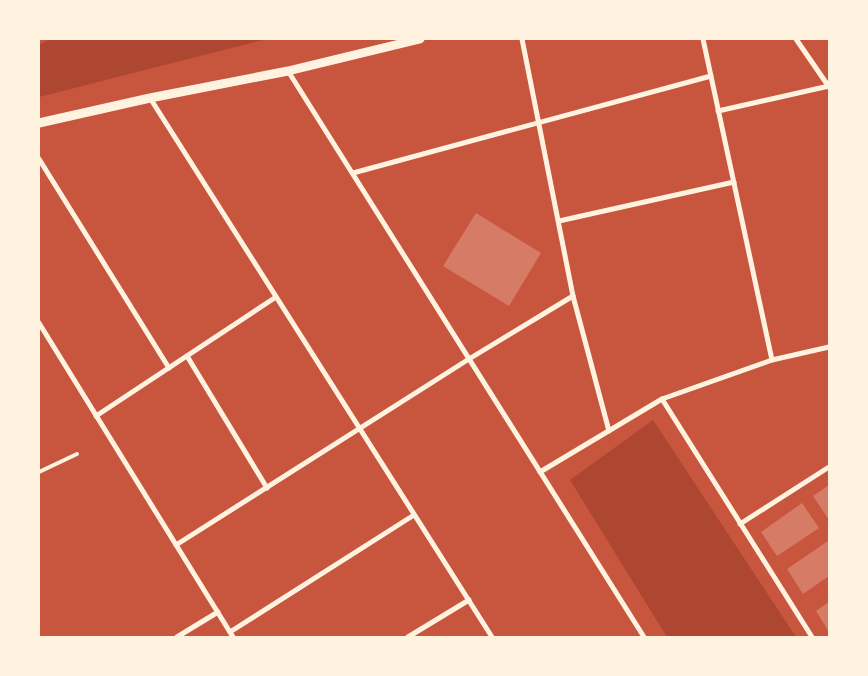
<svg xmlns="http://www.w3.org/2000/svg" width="868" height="676" font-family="Rubik,sans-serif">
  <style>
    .green { fill: #ae4732 }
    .building { fill: #d67c66 }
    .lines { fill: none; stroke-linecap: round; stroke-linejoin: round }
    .service { stroke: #fff3e0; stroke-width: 4 }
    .minor { stroke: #fff3e0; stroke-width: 5 }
    .tertiary { stroke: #fff3e0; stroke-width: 9 }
  </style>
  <rect width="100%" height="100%" fill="#c8553d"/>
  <g class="green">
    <path d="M50 39H267L39 97V45Z"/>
    <path d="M653 420 796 637H667L570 480Z"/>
  </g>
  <g class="building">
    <path d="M476 213 541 253 509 306 443 266Z"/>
    <path d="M829 485V520L813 496Z"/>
    <path d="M802 503 819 528 777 556 761 532Z"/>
    <path d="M828 541 829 576 803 594 787 569Z"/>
    <path d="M829 602V632L816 611Z"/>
  </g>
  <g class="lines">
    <path class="service" d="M39 472 77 454"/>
    <g class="minor">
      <path d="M522 39 573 296 609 431"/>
      <path d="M703 39 772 360"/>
      <path d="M796 39 829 87"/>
      <path d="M288 71 644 637"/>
      <path d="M150 98 492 637"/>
      <path d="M718 111 829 86"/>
      <path d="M39 159 169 368"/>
      <path d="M353 173 711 76"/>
      <path d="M559 221 734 182"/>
      <path d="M39 323 233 637"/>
      <path d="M187 356 267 488"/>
      <path d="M662 399 812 637"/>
      <path d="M96 416 276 297"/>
      <path d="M540 472 662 399 772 360 829 347"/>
      <path d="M740 524 829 467"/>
      <path d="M176 545 469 359 573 296"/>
      <path d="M230 632 414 515"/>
      <path d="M177 637 218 612"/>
      <path d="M408 637 469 600"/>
    </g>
    <path class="tertiary" d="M39 123 150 98 288 71 420 39"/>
  </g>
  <rect width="868" height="676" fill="none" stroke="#fff3e0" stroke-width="80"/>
</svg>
